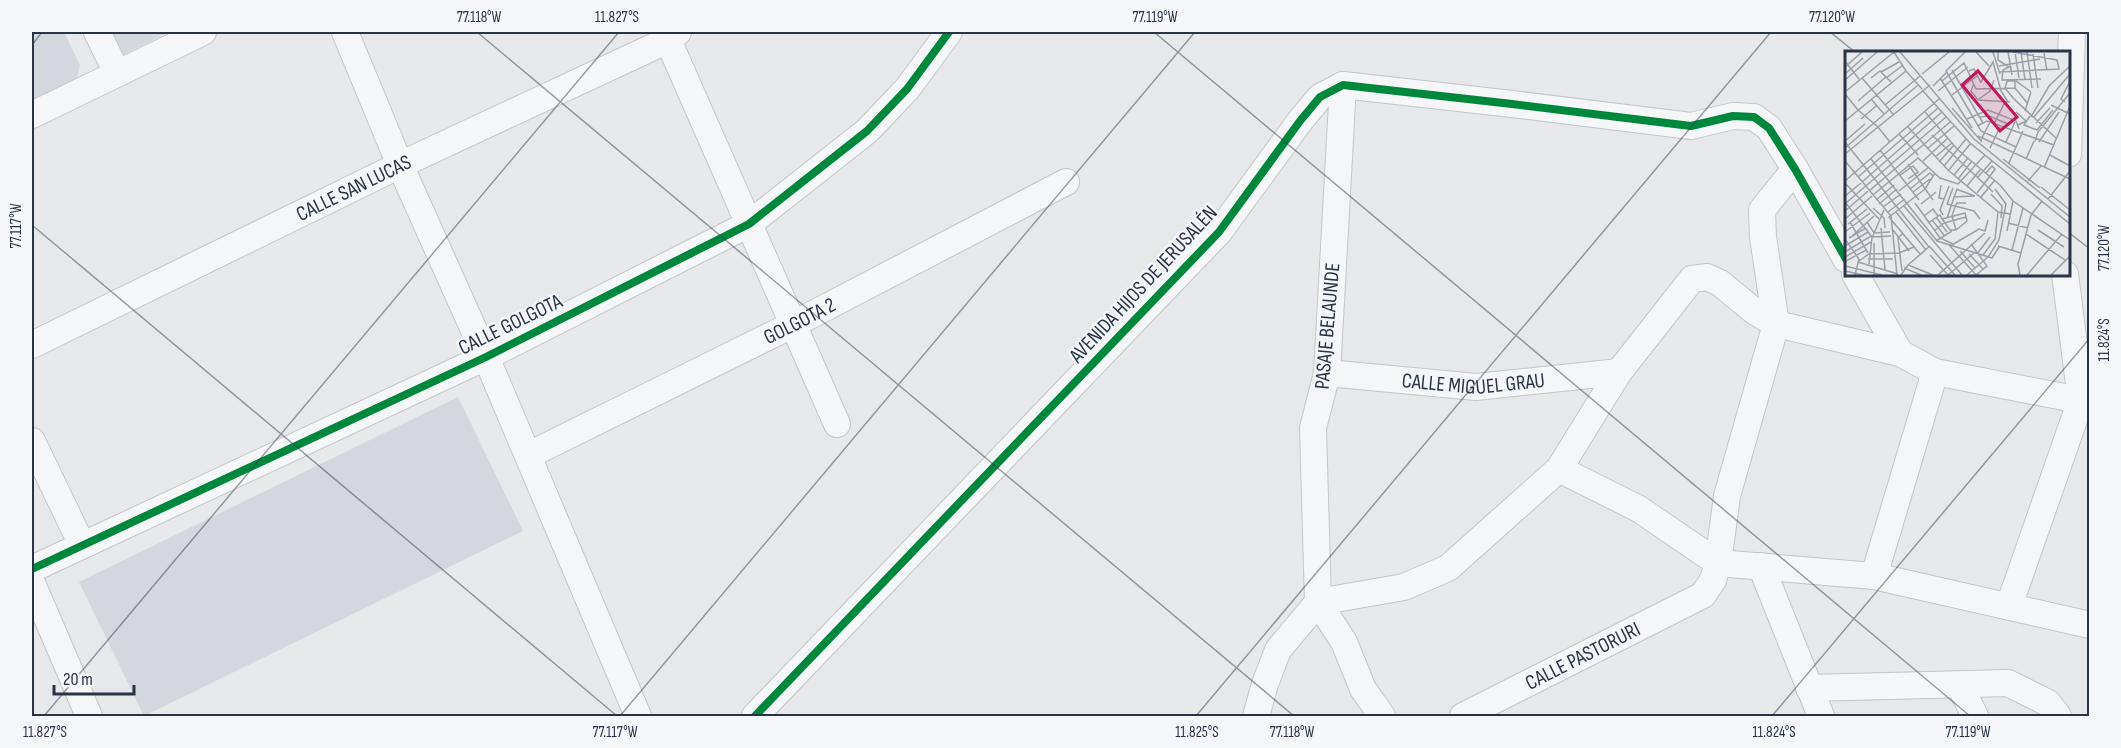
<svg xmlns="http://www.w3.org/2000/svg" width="2121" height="748" font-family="'Sofia Sans Condensed',sans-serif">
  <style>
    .built { fill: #d4d7dd }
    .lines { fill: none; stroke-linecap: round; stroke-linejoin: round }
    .street-casing { stroke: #c4c6c8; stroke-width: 28 }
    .street { stroke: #f5f6f7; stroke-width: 26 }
    .cycleway-casing { stroke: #f4f6f9; stroke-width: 11 }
    .cycleway { stroke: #00873e; stroke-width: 8 }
    .ticks { fill: none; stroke: #2b3445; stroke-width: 1.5; stroke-opacity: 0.45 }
    .labels { text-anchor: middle; stroke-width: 5; stroke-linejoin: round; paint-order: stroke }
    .street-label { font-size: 21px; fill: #2b3445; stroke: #f4f6f9 }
    .inset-road { fill: none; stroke: #9ba0a8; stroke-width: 1.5 }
    .view { fill: #c2185b; fill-opacity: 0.15; stroke: #c2185b; stroke-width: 3 }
    .inset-edge { fill: none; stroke: #2b3445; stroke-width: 3 }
    .neatline { fill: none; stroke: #2b3445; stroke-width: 2 }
    .ticks-label { font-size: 15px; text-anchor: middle; fill: #2b3445 }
  </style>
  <rect width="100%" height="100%" fill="#e6e8ea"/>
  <g class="built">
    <path d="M32 32H64L80 65 77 78 32 101Z"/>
    <path d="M111 32H169L123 55Z"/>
    <path d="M458 397 523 531 144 716 79 582Z"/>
  </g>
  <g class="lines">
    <g class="street-casing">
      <g id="street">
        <path d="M97 32 117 73"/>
        <path d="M345 32 400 165 486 357 638 716"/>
        <path d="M668 40 837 424"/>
        <path d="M1343 85 1327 373 1313 428 1318 602 1344 642 1363 689 1382 716"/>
        <path d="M32 115 203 32"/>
        <path d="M2068 154 2072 32"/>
        <path d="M1855 274 1900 353"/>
        <path id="s1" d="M32 345 400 165 668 40 678 32"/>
        <path id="s2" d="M1327 373 1476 387 1619 372"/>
        <path d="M32 441 82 545"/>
        <path id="s3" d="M529 455 794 324 1066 182"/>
        <path d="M1559 469 1639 509 1718 563 1874 576 2090 625"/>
        <path d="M1761 566 1821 716"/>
        <path d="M32 569 486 357 749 224 867 131 907 89 949 32"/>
        <path d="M1874 576 1935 372"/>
        <path d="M32 583 89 716"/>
        <path d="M2009 606 2081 400 2065 274"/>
        <path d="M1960 686 1975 716"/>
        <path d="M1809 688 2008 683 2048 703 2058 716"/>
        <path d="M755 716 1219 232 1300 121 1320 97 1343 85 1512 104 1691 126 1733 116 1754 117 1769 128 1795 169 1846 259"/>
        <path d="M1256 716 1265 684 1278 650 1318 602 1404 587 1448 568 1559 469 1619 372 1692 279 1707 277 1720 283 1754 311 1776 324 1900 353 1935 372 2090 402"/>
        <path id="s4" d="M1463 716 1703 595 1713 580 1718 563 1727 496 1776 324 1763 237 1762 210 1795 169"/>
      </g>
    </g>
    <use href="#street" class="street"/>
    <g class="cycleway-casing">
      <g id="cycleway">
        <path d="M32 569 486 357 749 224 867 131 907 89 949 32"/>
        <path d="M755 716 1219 232 1300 121 1320 97 1343 85 1512 104 1691 126 1733 116 1754 117 1769 128 1795 169 1846 259"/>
      </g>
    </g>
    <use href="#cycleway" class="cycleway"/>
  </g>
  <path class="ticks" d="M477 32 1294 716M1154 32 1970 716M1830 32 1855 52M32 45 42 32M32 225 617 716M2068 232 2090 249M44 716 619 32M620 716 1195 32M1196 716 1771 32M1772 716 2090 338"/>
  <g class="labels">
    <g class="street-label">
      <text dy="7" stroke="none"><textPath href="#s1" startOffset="358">CALLE SAN LUCAS</textPath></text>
      <text transform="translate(1143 284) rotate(-47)" y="7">AVENIDA HIJOS DE JERUSALÉN</text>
      <text dy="7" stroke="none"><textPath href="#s3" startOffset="302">GOLGOTA 2</textPath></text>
      <text transform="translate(510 324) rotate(-26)" y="7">CALLE GOLGOTA</text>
      <text transform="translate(1327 326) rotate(-85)" y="7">PASAJE BELAUNDE</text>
      <text dy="7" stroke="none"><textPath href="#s2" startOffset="147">CALLE MIGUEL GRAU</textPath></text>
      <text dy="7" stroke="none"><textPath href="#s4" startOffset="134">CALLE PASTORURI</textPath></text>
    </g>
  </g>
  <g transform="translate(1845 51)">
    <rect width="225" height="225" fill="#e6e8ea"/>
    <path class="inset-road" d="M49 1 61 20M55 1 129 88 225 166M120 1 101 20 136 80 171 96M131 1 144 15M148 1 155 23M153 1V9L164 16 158 19 157 29 196 28M163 1 167 24M170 1 174 27M176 1 180 29M182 1 187 37M199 2 202 20M188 3 193 37M0 10 14 28M154 15 195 8M0 16 17 1M107 19 138 72M124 20 129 18 136 32M36 21 54 11M155 21 214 18 212 9 168 1M0 23 18 7M77 23 104 1M17 27 48 63M26 27 35 20 46 31M41 27 57 15M95 27 127 77M0 29 32 1M97 30 119 12 131 38 170 37M162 30 160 37 169 48 212 88M162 30H171L186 41M170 30V37L183 53M136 31 148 11 156 40 163 51M129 32 126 40 133 49 165 51M88 35 102 21M77 39 125 92 225 173M93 40 123 16M0 41 49 1M0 43 13 59M107 44 132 25M26 48 39 63M134 48 145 40 149 29M13 50 41 26M220 51 216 48 225 30M40 54 75 25M206 54 225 63M107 57 137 91M13 59 33 76 85 34M180 60 186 41M80 61 113 99 155 134 168 150 225 189M171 61 181 70 173 74M185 65 179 74 192 79 208 59M135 66 144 65 163 73M186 66 204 35 225 15M188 67 225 23M16 68 31 55M122 68 143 59 171 70 174 78M0 70 61 20 77 38M191 72 205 57M149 73 160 51M132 75 142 70 209 94M63 76 103 119 153 161 165 163M54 83 73 104M87 84 148 141M133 85 225 128M136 89 145 71M0 90 20 73M190 90 193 81 225 42M0 91 84 196M161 91 170 71M194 91 214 61M0 97 73 34M145 97 155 76M82 98 109 75M35 99 74 149M0 103 33 76 45 91M205 104 225 115M90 106 107 92M26 108 92 190 147 207 154 196M158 108 195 137M181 108 189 90M0 110 46 165 52 224M78 110 103 87M94 111 109 94M164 112 178 80M63 113 88 149M99 115 121 88M199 117 225 55M103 120 126 92M141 122 147 115 150 118 145 125M109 124 123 107M54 125 68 115 73 121 63 128M13 126 93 57M132 127 147 110M113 128 127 110M0 130 94 48M183 130 196 115M17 131 97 61M0 132 34 168M96 134 94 147 99 148M122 135 135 119M196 136 225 159M108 137 102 153 129 160 135 168M65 138 85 122 88 125M111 138 130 145M24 140 105 71M54 140 84 116M68 141 85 128M132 142 145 125M146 143 157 155 156 167M28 144 73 107 95 127 113 133 140 104M0 145 16 132M108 146 130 145M136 146 150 129M203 148 225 120M31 149 49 134M0 151 27 186 46 185M1 152 101 66M70 152 95 187 108 193M34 153 52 138M76 153 91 141M59 155 117 224M38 156 56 143M28 157 39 167 40 177M0 160 23 140M43 161 60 148M51 161 81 199M120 162 122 170 111 179H105L97 168ZM98 164 95 159 104 135M79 165 88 158 93 165M91 166 102 181M102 167 112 138M0 168 27 145M87 169 99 184M5 171 23 202M22 171 29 182 45 181M83 172 95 164 97 168M163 172 183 177M3 173 22 158M36 177 40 219M48 179 64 200M111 179 107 165 110 156 112 152H121M193 179 219 196M89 180 99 172 121 166M162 180 168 150M0 181 25 162M181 183 220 209M4 187 21 177M5 187 29 165M0 188 14 208 10 224M91 190 107 180M126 193 142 215 131 224M0 195 23 181M153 195 176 202M85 196 110 224M167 199 178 157M115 200 130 217M0 201 26 185M75 203 44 166 80 138 90 122M124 203 138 218M132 203 145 186M85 204 103 224 129 202M138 204 150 188 153 161M0 206 26 191M23 208H48M1 210 21 199M14 210 24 203 54 202 69 196M13 211 53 223M24 213 27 187 39 159M63 214 88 224M0 215 37 224M59 217 76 224M0 220 18 224M57 220 53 187 58 182M29 224V192M56 224 63 214 85 195M93 224 140 182M122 224 143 206 154 189 161 153 150 138M131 224 105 195 134 178 140 180 143 169M175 224 173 213 186 164 197 150M182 224 217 183M206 224 225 205"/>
    <path class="view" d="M133 20 172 66 155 80 117 34Z"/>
    <rect width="225" height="225" class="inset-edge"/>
  </g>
  <rect width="2121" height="748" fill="none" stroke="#f4f6f9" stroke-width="66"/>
  <path d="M54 685v9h80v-9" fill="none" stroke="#2b3445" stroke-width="3"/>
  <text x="63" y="685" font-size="18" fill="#2b3445" stroke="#f4f6f9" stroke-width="4.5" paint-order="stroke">20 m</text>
  <rect x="33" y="33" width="2055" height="682" class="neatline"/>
  <g class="ticks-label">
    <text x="479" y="22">77.118°W</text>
    <text x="617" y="22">11.827°S</text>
    <text x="1155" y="22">77.119°W</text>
    <text x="1832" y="22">77.120°W</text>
    <text transform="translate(16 226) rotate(-90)" y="5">77.117°W</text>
    <text transform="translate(2104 248) rotate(-90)" y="5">77.120°W</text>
    <text transform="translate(2104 340) rotate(-90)" y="5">11.824°S</text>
    <text x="45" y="737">11.827°S</text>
    <text x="615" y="737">77.117°W</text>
    <text x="1197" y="737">11.825°S</text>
    <text x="1292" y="737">77.118°W</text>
    <text x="1774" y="737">11.824°S</text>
    <text x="1968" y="737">77.119°W</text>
  </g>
</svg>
